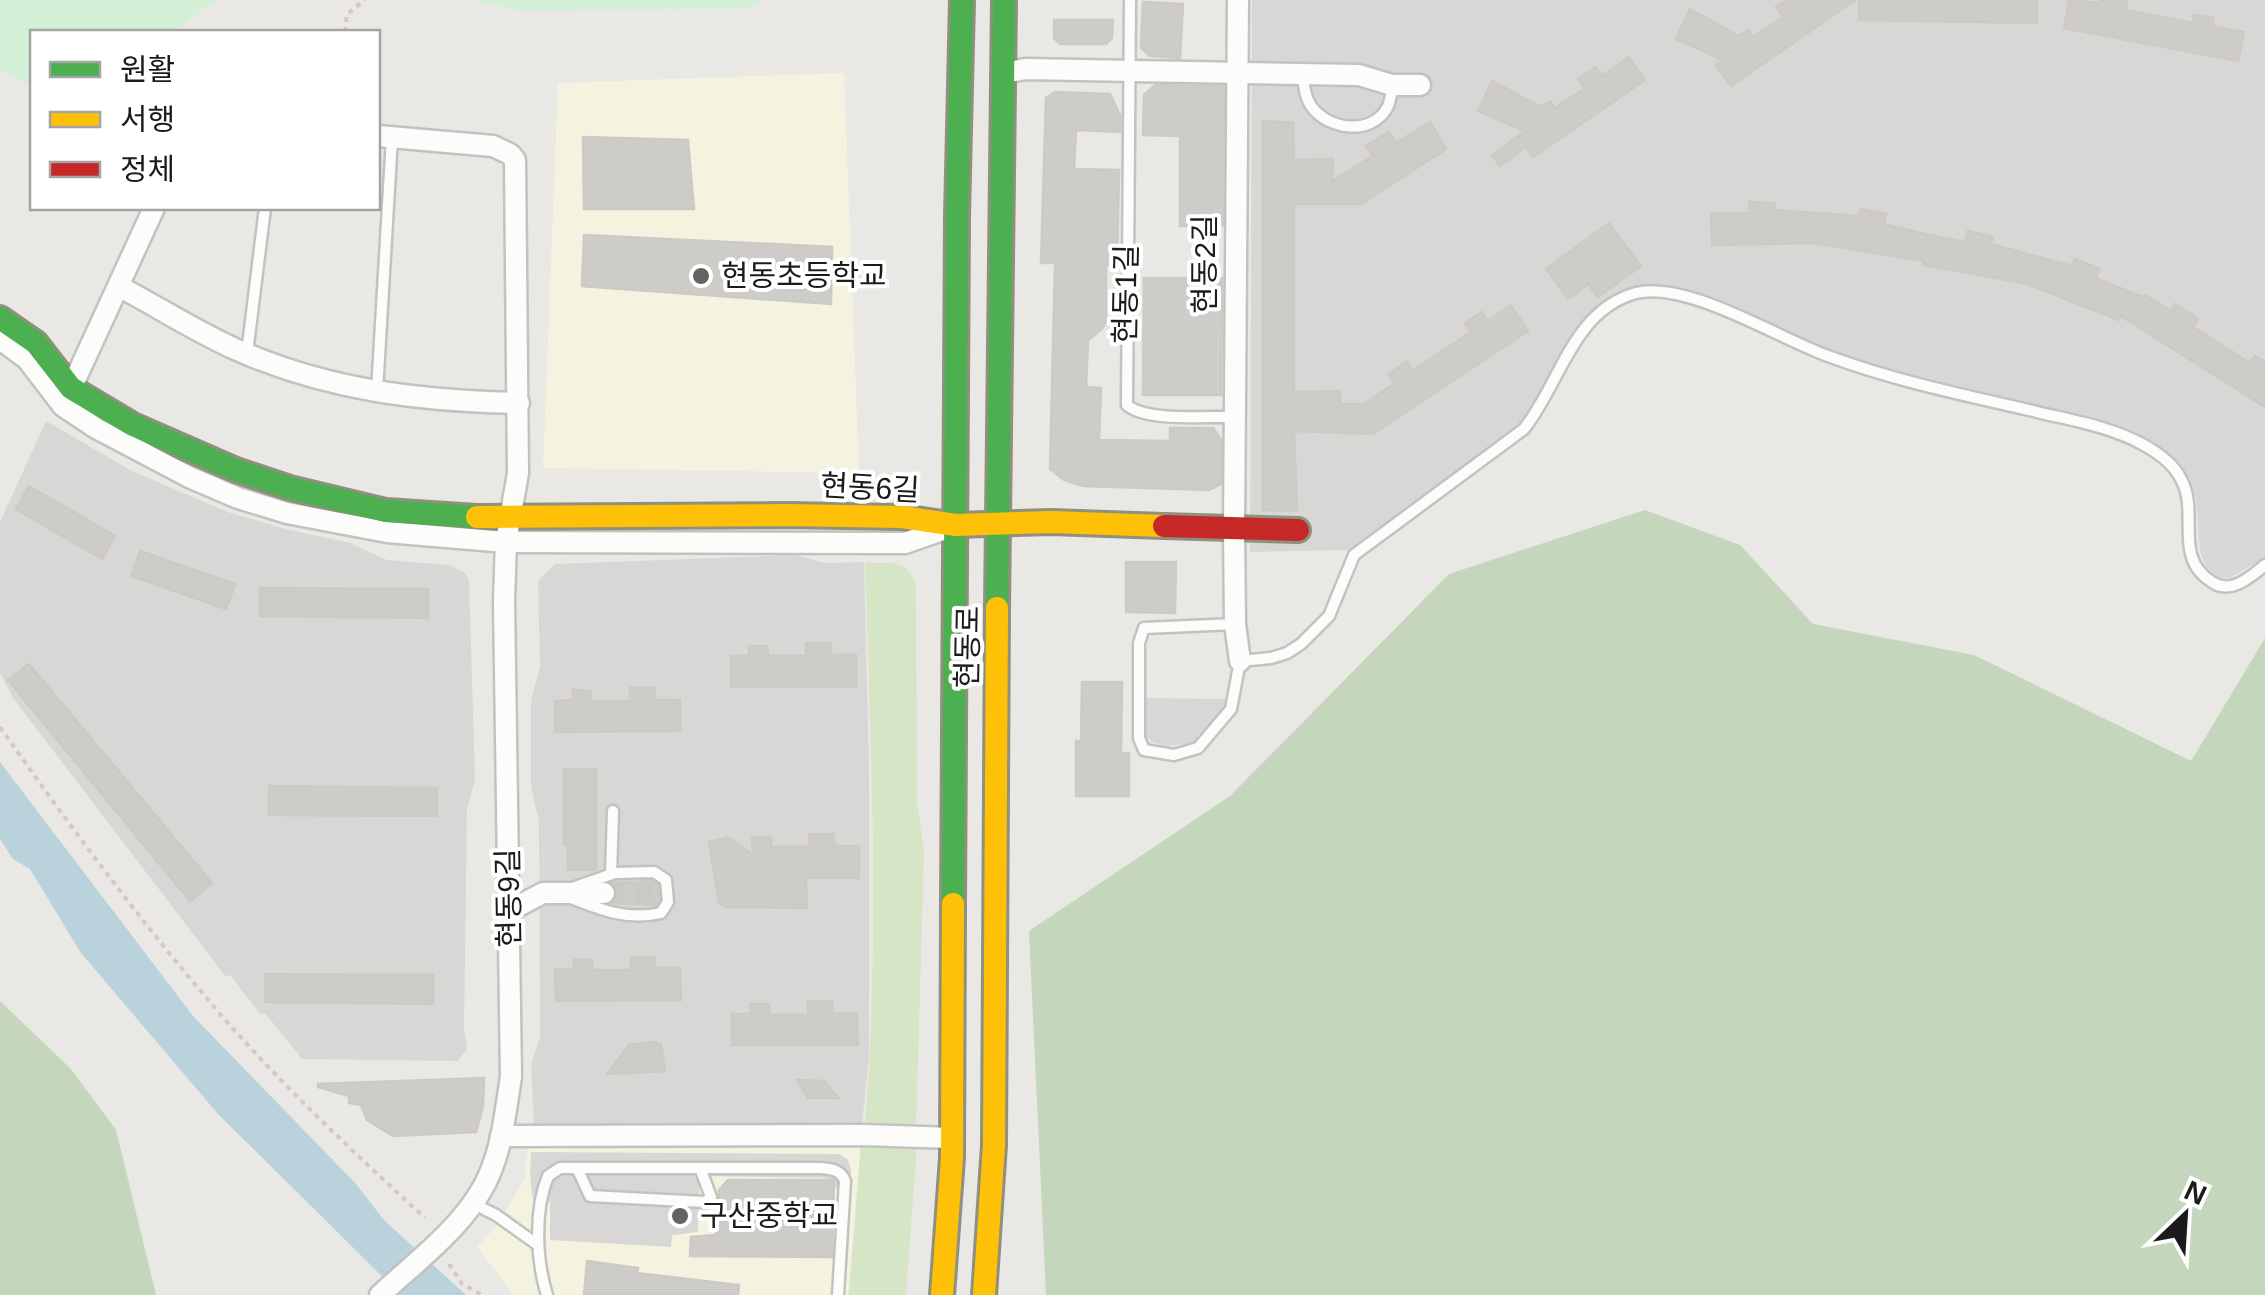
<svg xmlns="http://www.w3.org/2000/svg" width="2265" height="1295" font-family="Helvetica,'Noto Sans KR',sans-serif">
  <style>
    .residential { fill: #d9d7d5 }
    .education { fill: #f3f3df }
    .religious { fill: #d8d7d5 }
    .grass { fill: #d5e5c5 }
    .forest { fill: #c4d6bb }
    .park { fill: #d3efd5 }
    .water { fill: #bad2db }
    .building { fill: #ceccc9; stroke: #cdcac5; stroke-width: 2.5 }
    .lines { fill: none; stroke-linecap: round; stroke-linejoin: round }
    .street-tunnel { stroke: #cbc9c6; stroke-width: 20; stroke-dasharray: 20 10; stroke-linecap: butt }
    .lane-casing { stroke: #c2c2c0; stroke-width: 15 }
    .street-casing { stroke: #c2c2c0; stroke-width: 25 }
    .fast-casing { stroke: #8f917e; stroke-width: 28 }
    .slow-casing { stroke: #8f917e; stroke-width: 28 }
    .jam-casing { stroke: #8f917e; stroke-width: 28 }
    .path { stroke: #d4c8c5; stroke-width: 4; stroke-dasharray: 5 5; stroke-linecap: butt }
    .lane { stroke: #fcfcfb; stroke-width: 10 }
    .street { stroke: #fcfcfb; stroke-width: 20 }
    .fast { stroke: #4caf50; stroke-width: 22 }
    .slow { stroke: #ffc107; stroke-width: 22 }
    .jam { stroke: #c62828; stroke-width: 22 }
    .poi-dot { fill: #636361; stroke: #fff; stroke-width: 4 }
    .labels { text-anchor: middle; stroke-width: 8; stroke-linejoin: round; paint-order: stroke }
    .street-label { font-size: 30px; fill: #1b1b1b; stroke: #fff }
    .poi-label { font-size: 30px; fill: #1b1b1b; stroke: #fff; text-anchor: start }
  </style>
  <rect width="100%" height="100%" fill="#eae8e4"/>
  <g class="residential">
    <path d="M1252 0H2265V557L2230 578 2219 577 2206 567 2200 552 2196 499 2190 479 2177 461 2151 442 2124 430 1884 369 1796 337 1695 292 1657 285 1621 294 1602 306 1575 331 1543 395 1519 427 1348 550 1250 552Z"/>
    <path d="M46 421 132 471 228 512 281 528 350 543 387 560 449 565 464 572 469 579 475 780 467 809 464 1028 467 1049 458 1061 302 1059 265 1013 261 1015 230 975 226 977 13 698 0 673V522Z"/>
    <path d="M796 555 824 563 864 562 869 768V1055L862 1125H534L531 1064 540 1037 539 821 531 787V700L540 667 538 581 555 564Z"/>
  </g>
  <g class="education">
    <path d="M844 73 859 473 543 468 558 83Z"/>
    <path d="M861 1143 848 1295H514L477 1247 497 1225 525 1179 528 1144Z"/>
  </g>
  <g class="religious">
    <path d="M1144 698 1226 699V705L1207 733 1194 743 1167 746 1152 742 1146 736Z"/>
    <path d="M531 1152 840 1154 848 1160 851 1169V1189L835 1188 827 1178 700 1176 698 1232 672 1235 671 1247 550 1240V1202L533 1200 530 1175Z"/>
  </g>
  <g class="grass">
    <path d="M865 563C891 564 906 557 916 585L917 801 924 852 916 1128 865 1125C880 938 871 749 865 563Z"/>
    <path d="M861 1143 917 1145 906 1295H849Z"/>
  </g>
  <g class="forest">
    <path d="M1645 510 1740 545 1813 624 1974 655 2191 761 2265 638V1295H1046L1029 931 1230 796 1449 574Z"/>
    <path d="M0 1001 71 1069 116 1130 156 1295H0Z"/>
  </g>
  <g class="park">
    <path d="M0 0H216L172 32H32V85L0 70Z"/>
    <path d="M475 0H766L743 9 517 10Z"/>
  </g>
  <path class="water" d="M0 762 193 1016 356 1184 384 1220 466 1295H401L218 1114 81 953 30 869 13 859 0 839Z"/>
  <g class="building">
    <path d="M1787 0H1855L1731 86 1716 65 1723 60 1676 39 1690 9 1739 36 1748 30 1753 37 1783 17 1776 7Z"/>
    <path d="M1859 0H2037V23L1859 20Z"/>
    <path d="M2069 0 2099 3 2100 0H2127L2126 10 2193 23 2194 15 2214 18 2212 26 2244 32 2238 61 2064 28Z"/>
    <path d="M1143 2 1183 4 1180 58 1150 56 1141 48Z"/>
    <path d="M1054 20H1113L1112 38 1106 44H1060L1054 38Z"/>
    <path d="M1629 57 1645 80 1533 157 1526 147 1500 166 1492 155 1525 131 1478 111 1492 81 1541 107 1550 101 1555 108 1585 88 1578 79 1596 67 1602 76Z"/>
    <path d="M1155 85 1224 86 1223 225 1180 226V136L1143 135 1144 95Z"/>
    <path d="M1055 92 1110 94 1120 115V132L1076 130 1074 169 1119 170 1117 265H1106V321L1102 329 1088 340 1086 387 1101 388 1099 440 1170 441V428H1213L1221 439V484L1209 490 1083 486 1064 480 1050 469 1055 263H1041L1046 98Z"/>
    <path d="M1263 121 1293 123 1294 160 1333 159 1332 181 1373 156 1366 146 1389 132 1396 143 1430 122 1446 149 1361 204H1294V392L1340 391V404H1364L1394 384 1389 374 1407 361 1412 371 1471 332 1465 323 1482 312 1488 321 1511 305 1528 331 1373 434 1294 431 1297 510 1291 511 1263 510Z"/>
    <path d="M583 137 688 140 694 209H584Z"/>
    <path d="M1749 202 1775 203 1774 210 1858 216 1860 209 1886 214 1884 224 1920 233 1965 242 1968 231 1993 237 1991 244 2072 266 2075 259 2100 269 2095 278 2143 297 2145 295 2171 311 2175 304 2198 319 2193 327 2250 363 2255 356 2265 362V407L2121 316 2119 320 2024 283 1923 265 1924 261 1814 243 1712 245 1711 214 1749 213Z"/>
    <path d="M1609 223 1641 266 1598 297 1588 284 1568 299 1546 269Z"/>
    <path d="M584 235 832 247 831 304 582 286Z"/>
    <path d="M1144 278H1222L1221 395H1143Z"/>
    <path d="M29 486 115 536 102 559 16 509Z"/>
    <path d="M140 551 235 584 226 609 131 576Z"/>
    <path d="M1126 562H1176L1175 613 1126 612Z"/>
    <path d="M260 588 428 589V618L260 616Z"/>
    <path d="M806 643H831V655H856V687H731V656H749V646H767L768 656H806Z"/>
    <path d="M29 664 212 883 190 901 8 680Z"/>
    <path d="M1082 682H1122L1121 753H1129V796H1076V741H1081Z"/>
    <path d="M630 688H655V700H680V731L555 732V701L573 700V690L591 691V701H630Z"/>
    <path d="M564 769H596V870H568V845H564Z"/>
    <path d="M269 786 437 788V816L269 815Z"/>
    <path d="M809 834H834V846H859V878H806L807 908 726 907 719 903 709 842 728 837 753 855 752 837H771V847H810Z"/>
    <path d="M651 881 658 885 659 900 656 905 613 903 618 894 613 883Z"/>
    <path d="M631 957H655V968H680L681 1000 556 1001 555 969H574V960H592V970H631Z"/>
    <path d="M265 974 433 975V1004L265 1002Z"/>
    <path d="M808 1001H832V1013H857L858 1045H732V1014H751L750 1004H769V1015H808Z"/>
    <path d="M655 1042 661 1044 665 1071 607 1074 629 1045Z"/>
    <path d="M484 1078 483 1106 476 1132 393 1136 367 1120 361 1105 349 1103V1096L318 1087V1084Z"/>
    <path d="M797 1080 825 1081 838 1098H808Z"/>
    <path d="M728 1180H834L832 1257 690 1256 691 1237 716 1235 719 1190Z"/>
    <path d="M587 1261 638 1268 637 1273 739 1285 738 1295H584Z"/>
  </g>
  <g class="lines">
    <path class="street-tunnel" d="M604 893H659"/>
    <g class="lane-casing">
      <g id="lane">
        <path d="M1130 0 1127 405C1146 422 1208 416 1235 417"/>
        <path d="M1303 75C1304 86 1305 97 1311 106 1328 130 1371 136 1387 108 1391 102 1391 92 1392 85"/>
        <path d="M247 353 265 208"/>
        <path d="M377 391 392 138"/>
        <path d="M1235 624 1144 628 1139 643V738L1144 750 1174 755 1198 748 1231 709 1240 661 1271 658 1287 653 1301 644 1329 616 1354 555 1524 429C1560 384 1573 310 1636 293 1686 280 1778 338 1828 356 1895 381 1964 395 2033 411 2069 420 2109 426 2142 444 2157 452 2173 463 2181 479 2200 513 2172 557 2212 582 2231 595 2250 577 2265 565"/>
        <path d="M654 872 666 880 668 902 661 913C624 922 592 906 558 893L615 873Z"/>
        <path d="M611 874 613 811"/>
        <path d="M577 1168 590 1196 705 1202 711 1197 700 1168"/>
        <path d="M472 1203 496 1215 538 1245"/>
        <path d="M547 1295C536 1260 534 1210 548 1176L560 1168H821C832 1169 841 1170 845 1181L838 1295"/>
      </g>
    </g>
    <g class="street-casing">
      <g id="street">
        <path d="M1238 0 1234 529 1235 624 1240 661"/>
        <path d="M1005 73 1025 69 1359 75 1392 85H1420"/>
        <path d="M378 136 493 146 510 154 515 160 518 473 506 542 504 600 511 1077C506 1107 503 1140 492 1168 473 1220 419 1259 380 1295"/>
        <path d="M120 287C158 307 195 331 235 349 326 390 420 401 519 403"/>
        <path d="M0 339 27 359 63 406 96 428 189 477 238 498 287 513 387 532 506 542 905 543 948 528"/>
        <path d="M68 395 154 208"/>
        <path d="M509 911 543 893H604"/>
        <path d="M501 1136 864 1135 952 1138"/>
      </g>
    </g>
    <g class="fast-casing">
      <g id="fast">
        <path d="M0 318 36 343 71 388 133 425 236 470 290 488 386 511 477 517"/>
        <path d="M997 608 1004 0"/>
        <path d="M953 904 957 216 962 0"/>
      </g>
    </g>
    <g class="slow-casing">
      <g id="slow">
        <path d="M477 517 787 515 902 517 956 525 1051 522 1164 526"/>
        <path d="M942 1295 952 1158 953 904"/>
        <path d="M984 1295 994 1145 997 608"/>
      </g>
    </g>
    <g class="jam-casing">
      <path id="jam" d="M1164 526 1298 530"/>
    </g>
    <g class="path">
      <path d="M345 32 347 14 365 0"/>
      <path d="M0 727C66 821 135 914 209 1001 275 1079 351 1150 425 1218"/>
      <path d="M449 1264 462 1284 482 1295"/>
    </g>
    <use href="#lane" class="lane"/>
    <use href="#street" class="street"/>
    <use href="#fast" class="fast"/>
    <use href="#slow" class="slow"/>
    <use href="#jam" class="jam"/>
  </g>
  <g class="poi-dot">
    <circle cx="701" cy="276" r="10"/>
    <circle cx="680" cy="1216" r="10"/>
  </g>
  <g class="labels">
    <g class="street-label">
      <text transform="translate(1205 264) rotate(-90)" y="10">현동2길</text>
      <text transform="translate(1126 294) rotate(-89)" y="10">현동1길</text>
      <text transform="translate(870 488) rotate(3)" y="10">현동6길</text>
      <text transform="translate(968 647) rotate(-89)" y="10">현동로</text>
      <text transform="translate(509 898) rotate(-91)" y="10">현동9길</text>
    </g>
    <g class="poi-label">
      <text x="721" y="286">현동초등학교</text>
      <text x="700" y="1226">구산중학교</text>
    </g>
  </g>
  <rect x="30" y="30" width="350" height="180" fill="#ffffff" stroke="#a4a4a4" stroke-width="2.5"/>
  <rect x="50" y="62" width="50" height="15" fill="#4caf50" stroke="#a4a4a4" stroke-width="2.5"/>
  <text x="120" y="80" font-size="30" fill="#1b1b1b">원활</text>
  <rect x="50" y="112" width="50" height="15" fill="#ffc107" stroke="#a4a4a4" stroke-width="2.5"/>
  <text x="120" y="130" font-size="30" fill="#1b1b1b">서행</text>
  <rect x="50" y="162" width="50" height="15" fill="#c62828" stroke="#a4a4a4" stroke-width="2.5"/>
  <text x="120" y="180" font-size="30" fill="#1b1b1b">정체</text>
  <g transform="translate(2185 1215) rotate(25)" stroke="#ffffff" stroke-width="8" paint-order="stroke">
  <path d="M0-8L18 38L0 25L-18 38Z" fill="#1b1b1b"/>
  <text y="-15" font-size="28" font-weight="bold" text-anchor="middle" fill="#1b1b1b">N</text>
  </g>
</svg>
